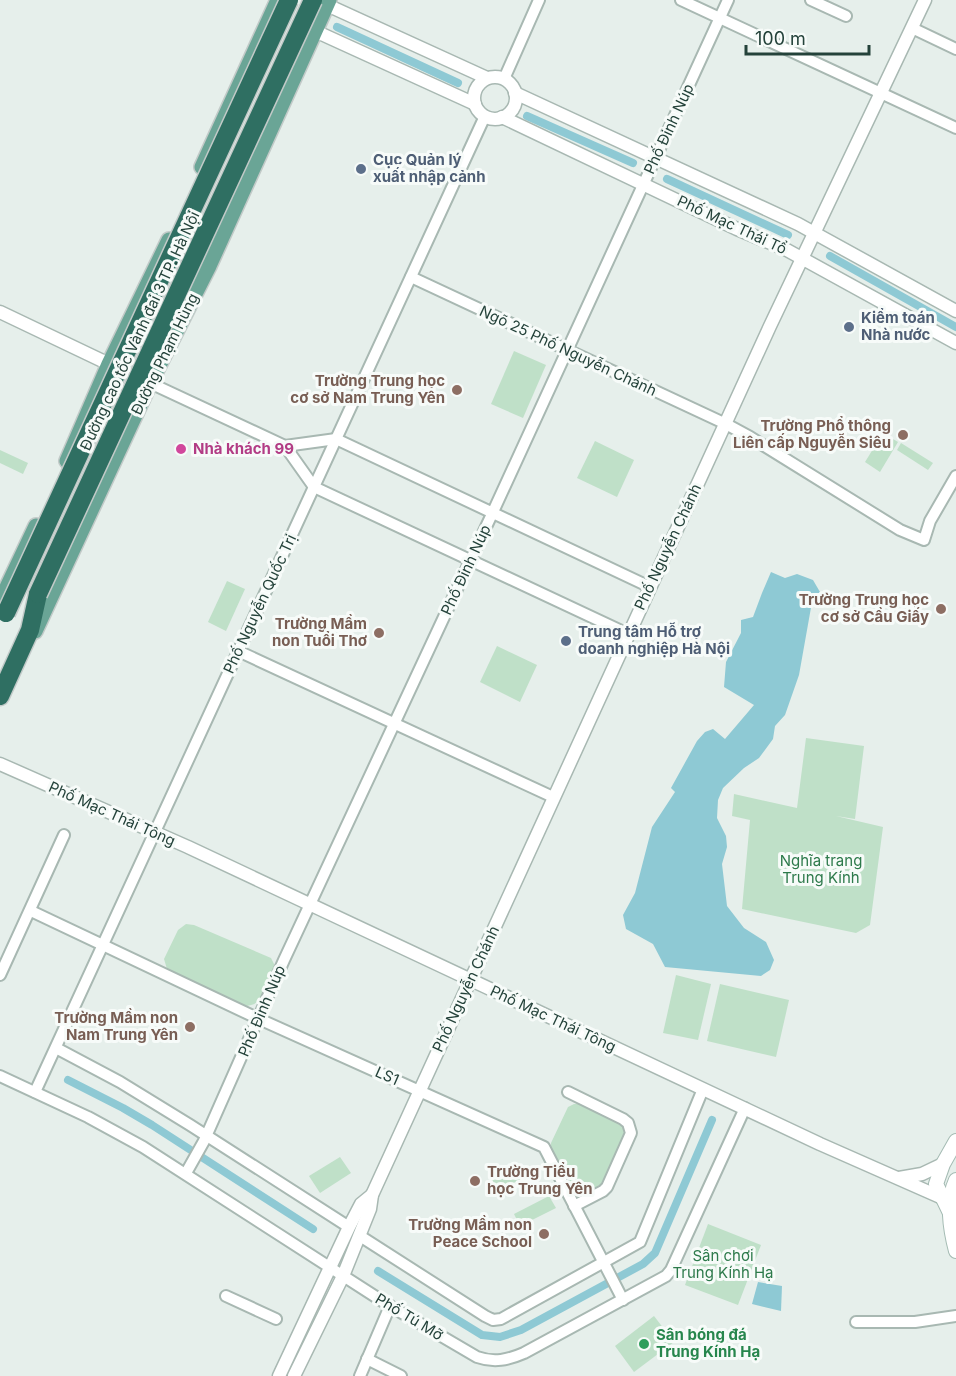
<svg xmlns="http://www.w3.org/2000/svg" width="956" height="1376" font-family="Inter,sans-serif">
  <style>
    .green { fill: #bfe0c8 }
    .water { fill: #8ec9d4 }
    .lines { fill: none; stroke-linecap: round; stroke-linejoin: round }
    .canal { stroke: #8ec9d4; stroke-width: 8 }
    .minor-casing { stroke: #a8b8b2; stroke-width: 14 }
    .tertiary-casing { stroke: #a8b8b2; stroke-width: 15 }
    .secondary-casing { stroke: #a4bbb3; stroke-width: 16 }
    .primary-casing { stroke: #c2cac8; stroke-width: 18 }
    .motorway-casing { stroke: #c2cac8; stroke-width: 21 }
    .minor { stroke: #fff; stroke-width: 10 }
    .tertiary { stroke: #fff; stroke-width: 12 }
    .secondary { stroke: #fff; stroke-width: 14 }
    .primary { stroke: #6aa596; stroke-width: 15 }
    .motorway { stroke: #2f6f62; stroke-width: 18 }
    .motorway-bridge-casing { stroke: #c2cac8; stroke-width: 21; stroke-linecap: butt }
    .motorway-bridge { stroke: #2f6f62; stroke-width: 18 }
    .service-dot { fill: #5c6f8a; stroke: #f7fbf9; stroke-width: 2 }
    .education-dot { fill: #8d6e63; stroke: #f7fbf9; stroke-width: 2 }
    .hotel-dot { fill: #d1479c; stroke: #f7fbf9; stroke-width: 2 }
    .leisure-dot { fill: #2e9e5b; stroke: #f7fbf9; stroke-width: 2 }
    .labels { text-anchor: middle; stroke-width: 6; stroke-linejoin: round; paint-order: stroke }
    .street-label { font-size: 15px; fill: #24423a; stroke: #f7fbf9 }
    .service-label { font-size: 15px; font-weight: bold; fill: #4e5e75; stroke: #f7fbf9; text-anchor: start }
    .education-label { font-size: 15px; font-weight: bold; fill: #785e54; stroke: #f7fbf9; text-anchor: end }
    .hotel-label { font-size: 15px; font-weight: bold; fill: #b23c85; stroke: #f7fbf9; text-anchor: start }
    .park-label { font-size: 15px; fill: #2d7a4b; stroke: #f7fbf9 }
    .leisure-label { font-size: 15px; font-weight: bold; fill: #27864d; stroke: #f7fbf9; text-anchor: start }
  </style>
  <rect width="100%" height="100%" fill="#e6efeb"/>
  <g class="green">
    <path d="M514 351 546 365 523 418 491 404Z"/>
    <path d="M883 433 898 442 880 472 865 462Z"/>
    <path d="M595 441 634 460 617 497 577 478Z"/>
    <path d="M901 443 933 463 928 470 897 450Z"/>
    <path d="M0 450 28 463 23 474 0 463Z"/>
    <path d="M227 581 245 589 226 631 208 622Z"/>
    <path d="M497 646 537 665 520 702 480 682Z"/>
    <path d="M806 738 864 746 855 819 836 816 883 827 870 925 856 933 742 909 750 820 732 816 734 794 797 808Z"/>
    <path d="M186 924 194 925 271 958 275 966 274 970C268 986 265 1005 245 1006L167 969 164 959 178 930Z"/>
    <path d="M676 975 711 984 698 1040 663 1033Z"/>
    <path d="M720 984 789 1000 776 1057 707 1041Z"/>
    <path d="M574 1104H579L622 1124 624 1127 625 1134C616 1156 605 1205 573 1194L551 1150V1143L568 1107Z"/>
    <path d="M340 1157 351 1173 320 1193 309 1176Z"/>
    <path d="M516 1164 523 1178 498 1191 491 1177Z"/>
    <path d="M549 1196 556 1208 520 1226 514 1214Z"/>
    <path d="M708 1224 761 1245 738 1305 685 1285Z"/>
    <path d="M654 1316 674 1342 634 1372 615 1346Z"/>
  </g>
  <g class="water">
    <path d="M771 572 785 578 797 574 813 580 820 592 812 602 799 675 785 715 775 726 773 739 759 758 744 768 723 788 718 800 717 818 726 836 727 847 722 864 727 906 744 928 766 942 774 960 770 970 761 976 665 967 653 944 626 929 623 915 635 893 652 827 675 792 671 788 697 741 705 732 713 729 725 739 754 705 724 687 726 662 741 633V620L753 617 762 593Z"/>
    <path d="M758 1282 782 1286 781 1311 752 1304Z"/>
  </g>
  <g class="lines">
    <g class="canal">
      <path d="M337 27 458 83"/>
      <path d="M527 116 633 163"/>
      <path d="M667 179 788 235"/>
      <path d="M830 256 956 327"/>
      <path d="M68 1080 123 1108 152 1125 313 1229"/>
      <path d="M378 1271 482 1335 500 1337 521 1330 643 1264 655 1253 712 1120"/>
    </g>
    <g class="minor-casing">
      <g id="minor">
        <path d="M681 0 956 128"/>
        <path d="M811 0 846 16"/>
        <path d="M912 28 956 49"/>
        <path d="M504 79 539 0"/>
        <path d="M411 277 726 424 750 437 900 530 924 540 930 521 956 476"/>
        <path d="M150 383 285 446 314 487 628 634"/>
        <path d="M285 446 336 439 650 587"/>
        <path d="M238 651 553 797"/>
        <path d="M31 911 259 1019 544 1147 623 1300"/>
        <path d="M0 975 64 835"/>
        <path d="M56 1048 120 1082 190 1125 349 1227"/>
        <path d="M0 1076 88 1117 143 1147 390 1306 477 1357C494 1363 508 1360 524 1353L666 1276 671 1270 745 1108"/>
        <path d="M35 1092 485 116"/>
        <path d="M568 1092 623 1119 628 1123 631 1133 607 1187 603 1191 574 1206"/>
        <path d="M186 1173 204 1141 284 960 492 514 728 0"/>
        <path d="M360 1236 485 1316 493 1320 501 1319 640 1242 703 1089"/>
        <path d="M226 1296 276 1319"/>
        <path d="M856 1322H915L956 1316"/>
        <path d="M367 1359 401 1376"/>
        <path d="M360 1376 390 1306"/>
      </g>
    </g>
    <g class="tertiary-casing">
      <g id="tertiary">
        <path d="M327 5 487 78"/>
        <path d="M315 31 475 104"/>
        <circle cx="495" cy="98" r="21"/>
        <path d="M515 93 798 224 956 311"/>
        <path d="M502 117 737 229 785 249 956 343"/>
        <path d="M0 312 109 364"/>
        <path d="M0 764 188 847 820 1144 947 1200"/>
        <path d="M899 1178 922 1174 943 1164"/>
        <path d="M279 1376 349 1227 361 1204 372 1195"/>
        <path d="M294 1376 343 1276 370 1209 372 1195 770 326 925 0"/>
      </g>
    </g>
    <g class="secondary-casing">
      <g id="secondary">
        <path d="M956 1180C946 1202 950 1228 956 1251"/>
        <path d="M950 1213 936 1184 943 1164 956 1141"/>
      </g>
    </g>
    <g class="primary-casing">
      <g id="primary">
        <path d="M202 167 278 0"/>
        <path d="M67 461 109 364 169 240"/>
        <path d="M0 602 36 526"/>
        <path d="M35 631 150 383 209 266 329 0"/>
      </g>
    </g>
    <g class="motorway-casing">
      <path id="motorway" d="M0 696 30 630 38 594"/>
    </g>
    <use href="#minor" class="minor"/>
    <use href="#tertiary" class="tertiary"/>
    <use href="#secondary" class="secondary"/>
    <use href="#primary" class="primary"/>
    <use href="#motorway" class="motorway"/>
    <g class="motorway-bridge-casing">
      <g id="motorway-bridge">
        <path d="M38 594 313 0"/>
        <path d="M6 613 289 0"/>
      </g>
    </g>
    <use href="#motorway-bridge" class="motorway-bridge"/>
  </g>
  <g class="service-dot">
    <circle cx="361" cy="169" r="6"/>
    <circle cx="849" cy="327" r="6"/>
    <circle cx="566" cy="641" r="6"/>
  </g>
  <g class="education-dot">
    <circle cx="457" cy="390" r="6"/>
    <circle cx="903" cy="435" r="6"/>
    <circle cx="941" cy="609" r="6"/>
    <circle cx="379" cy="633" r="6"/>
    <circle cx="190" cy="1027" r="6"/>
    <circle cx="475" cy="1181" r="6"/>
    <circle cx="544" cy="1234" r="6"/>
  </g>
  <circle class="hotel-dot" cx="181" cy="449" r="6"/>
  <circle class="leisure-dot" cx="644" cy="1344" r="6"/>
  <g class="labels">
    <g class="street-label">
      <text transform="translate(669 129) rotate(-65)" y="5">Phố Đinh Núp</text>
      <text transform="translate(732 225) rotate(25)" y="5">Phố Mạc Thái Tổ</text>
      <text transform="translate(140 331) rotate(-65)" y="5">Đường cao tốc Vành đai 3 TP. Hà Nội</text>
      <text transform="translate(568 351) rotate(25)" y="5">Ngõ 25 Phố Nguyễn Chánh</text>
      <text transform="translate(165 354) rotate(-64)" y="5">Đường Phạm Hùng</text>
      <text transform="translate(668 547) rotate(-65)" y="5">Phố Nguyễn Chánh</text>
      <text transform="translate(466 570) rotate(-65)" y="5">Phố Đinh Núp</text>
      <text transform="translate(260 604) rotate(-65)" y="5">Phố Nguyễn Quốc Trị</text>
      <text transform="translate(112 814) rotate(24)" y="5">Phố Mạc Thái Tông</text>
      <text transform="translate(466 989) rotate(-65)" y="5">Phố Nguyễn Chánh</text>
      <text transform="translate(262 1011) rotate(-67)" y="5">Phố Đinh Núp</text>
      <text transform="translate(553 1019) rotate(25)" y="5">Phố Mạc Thái Tông</text>
      <text transform="translate(387 1076) rotate(24)" y="5">LS1</text>
      <text transform="translate(409 1317) rotate(31)" y="5">Phố Tú Mỡ</text>
    </g>
    <g class="service-label">
      <text x="373" y="165">Cục Quản lý<tspan x="373" dy="17">xuất nhập cảnh</tspan></text>
      <text x="861" y="323">Kiểm toán<tspan x="861" dy="17">Nhà nước</tspan></text>
      <text x="578" y="637">Trung tâm Hỗ trợ<tspan x="578" dy="17">doanh nghiệp Hà Nội</tspan></text>
    </g>
    <g class="education-label">
      <text x="445" y="386">Trường Trung học<tspan x="445" dy="17">cơ sở Nam Trung Yên</tspan></text>
      <text x="891" y="431">Trường Phổ thông<tspan x="891" dy="17">Liên cấp Nguyễn Siêu</tspan></text>
      <text x="929" y="605">Trường Trung học<tspan x="929" dy="17">cơ sở Cầu Giấy</tspan></text>
      <text x="367" y="629">Trường Mầm<tspan x="367" dy="17">non Tuổi Thơ</tspan></text>
      <text x="178" y="1023">Trường Mầm non<tspan x="178" dy="17">Nam Trung Yên</tspan></text>
      <text x="487" y="1177" text-anchor="start">Trường Tiểu<tspan x="487" dy="17">học Trung Yên</tspan></text>
      <text x="532" y="1230">Trường Mầm non<tspan x="532" dy="17">Peace School</tspan></text>
    </g>
    <g class="hotel-label">
      <text x="193" y="454">Nhà khách 99</text>
    </g>
    <g class="park-label">
      <text x="821" y="866">Nghĩa trang<tspan x="821" dy="17">Trung Kính</tspan></text>
      <text x="723" y="1261">Sân chơi<tspan x="723" dy="17">Trung Kính Hạ</tspan></text>
    </g>
    <g class="leisure-label">
      <text x="656" y="1340">Sân bóng đá<tspan x="656" dy="17">Trung Kính Hạ</tspan></text>
    </g>
  </g>
  <path d="M746 45v9h123v-9" fill="none" stroke="#24423a" stroke-width="3"/>
  <text x="755" y="45" font-size="18" fill="#24423a" stroke="#f7fbf9" stroke-width="4.5" paint-order="stroke">100 m</text>
</svg>
